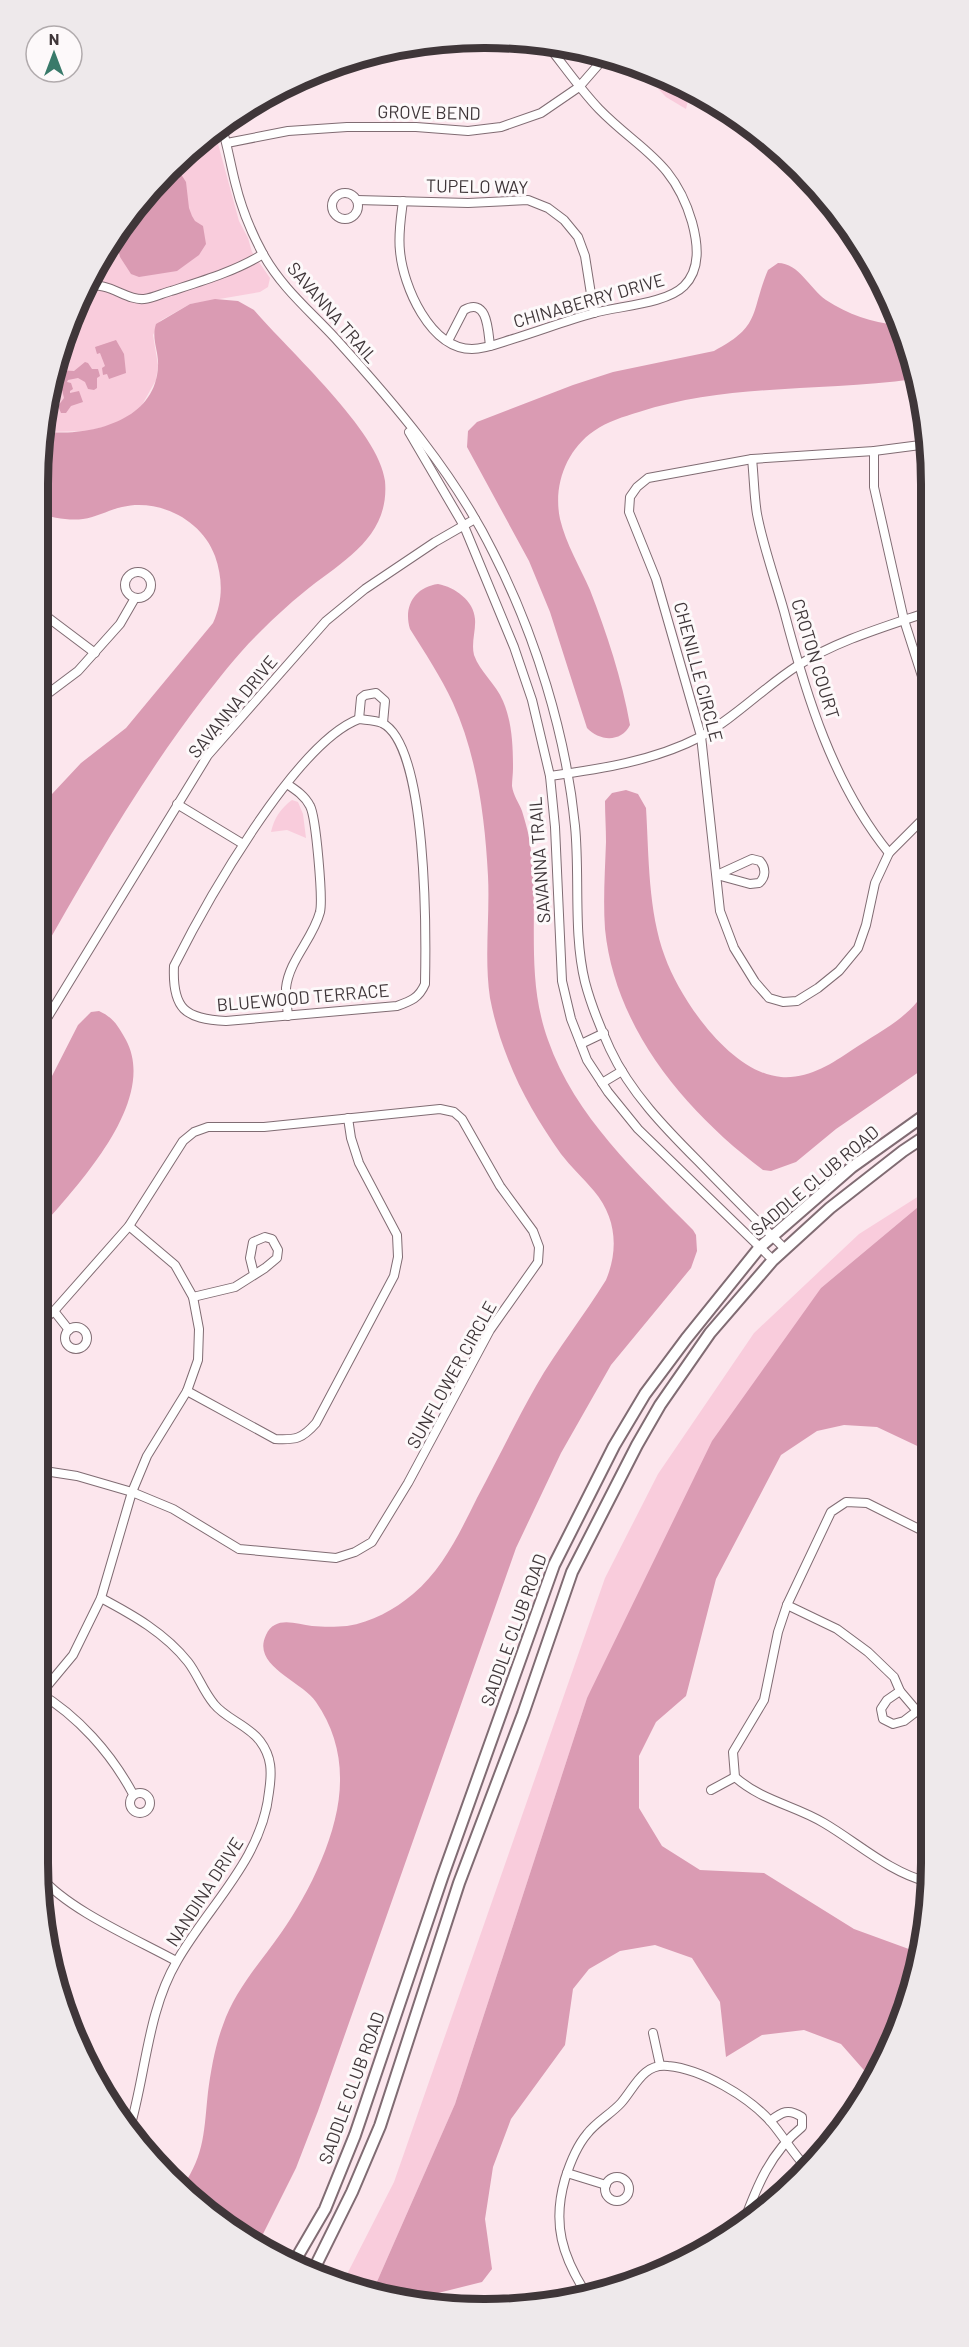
<svg xmlns="http://www.w3.org/2000/svg" width="969" height="2347" font-family="Barlow,sans-serif">
  <style>
    .green { fill: #f9ccdc }
    .water { fill: #da9bb3 }
    .lines { fill: none; stroke-linecap: round; stroke-linejoin: round }
    .street-casing { stroke: #806c73; stroke-width: 10 }
    .secondary-casing { stroke: #806c73; stroke-width: 14 }
    .street { stroke: #fff; stroke-width: 8 }
    .secondary { stroke: #fff; stroke-width: 10 }
    .labels { text-anchor: middle; stroke-width: 6; stroke-linejoin: round; paint-order: stroke }
    .street-label { font-size: 18px; fill: #3f3639; stroke: #fdf9fa }
    .rim { fill: none; stroke: #3f3639; stroke-width: 8 }
  </style>
  <rect width="100%" height="100%" fill="#fce6ed"/>
  <g class="green">
    <path d="M637 66 690 92 686 109 666 97Z"/>
    <path d="M214 129 239 221 248 238 252 252 270 278 268 287 260 292 190 304 160 321 153 335 158 365 156 380 142 405 129 416 114 424 88 431 46 432 61 341 97 261 148 190Z"/>
    <path d="M292 800 298 802 303 814 306 838 287 830 271 832C274 818 281 808 292 800Z"/>
    <path d="M930 1189V1197L821 1288 587 1698 455 2104 372 2293 341 2286 394 2182 605 1578 658 1474 754 1333 859 1234Z"/>
  </g>
  <g class="water">
    <path d="M175 165 186 182 189 208 192 216 195 221 203 226 206 244 199 255 177 271 139 277 131 274 120 257 115 236 148 190Z"/>
    <path d="M778 263C799 263 810 289 826 300 849 315 871 322 897 325L914 379C822 392 728 383 639 412 623 417 608 421 594 431 566 450 553 486 560 519 566 544 580 567 590 590 607 634 622 679 630 725 621 743 599 741 587 728L550 612 529 561 467 447 468 431 477 422 573 385 613 372 714 351C762 326 750 313 768 270Z"/>
    <path d="M215 299 238 301 254 310C287 349 380 432 385 481 390 538 342 561 304 592 289 604 274 618 261 631 239 652 220 677 202 700 139 782 89 871 38 960V809L81 763 126 728 213 623C223 601 223 579 215 556 202 520 159 498 122 507 109 510 97 517 83 519 68 521 52 517 38 514V485L46 432C91 436 156 421 158 366 159 351 151 339 156 324L190 304Z"/>
    <path d="M116 340 124 354 126 373 109 379 107 374 103 375 102 368 105 366 100 353 97 354 95 347Z"/>
    <path d="M85 362 88 363 92 369H98L100 376 97 378V388L94 390 88 389 85 382 78 378 68 380 67 382 71 383 73 389 70 391V393L79 391 83 402 71 406 66 413H61L58 406 64 398 62 390 57 388 53 393 56 370 74 371Z"/>
    <path d="M438 584C455 587 474 601 475 619 476 631 471 643 474 655 480 672 496 684 503 701 512 722 513 745 513 768 513 774 512 780 512 786 513 795 519 803 522 811 526 824 530 838 531 851 539 917 525 976 548 1040 575 1117 637 1173 693 1230L696 1235 697 1251 691 1268 611 1365 561 1453 516 1548 318 2111 296 2168 257 2246 183 2186C205 2154 204 2129 208 2092 211 2070 215 2046 223 2025 235 1990 260 1963 281 1933 310 1892 341 1829 340 1778 340 1751 332 1725 316 1702 302 1681 251 1666 266 1635 275 1615 296 1624 312 1626 323 1627 336 1627 347 1626 372 1622 394 1610 413 1594 443 1569 460 1532 477 1498 497 1461 515 1423 536 1386 557 1349 584 1316 606 1280 619 1249 616 1217 594 1191 583 1178 571 1167 561 1154 540 1124 521 1093 508 1059 500 1039 494 1019 490 998 484 958 490 916 488 876 485 818 477 756 453 703 441 677 425 653 410 629 403 606 415 587 438 584Z"/>
    <path d="M626 790 638 794 646 808C649 857 648 911 665 957 681 1001 731 1073 781 1077 809 1079 831 1064 852 1050 880 1031 918 1014 929 981V1065L836 1129 796 1162 771 1171 763 1170C686 1112 615 1029 605 929 603 900 605 871 606 842 606 828 605 815 605 801L612 793Z"/>
    <path d="M99 1011C114 1018 118 1026 126 1040 159 1102 75 1188 38 1231V1097L52 1076 78 1025 91 1012Z"/>
    <path d="M930 1197V1452L877 1427 844 1425 817 1431 781 1455 716 1579 686 1696 656 1722 639 1756V1808L662 1846 700 1870 764 1873 854 1929 917 1952 908 2006 870 2077 841 2044 804 2030 762 2035 726 2057 720 2002 692 1958 655 1945 620 1951 589 1969 573 1989 565 2045 511 2119 493 2167 485 2219 492 2269 482 2282 426 2296 421 2304 372 2293 455 2104 587 1698 712 1441 821 1288Z"/>
  </g>
  <g class="lines">
    <g class="street-casing">
      <g id="street">
        <path d="M512 40 520 41"/>
        <path d="M364 54H384L397 48"/>
        <path d="M221 125C227 143 230 162 235 182 241 207 251 232 263 254 282 288 309 310 335 338 394 403 454 473 493 552 535 634 566 734 575 826 580 876 573 933 585 982 591 1005 600 1027 610 1049 630 1092 665 1128 698 1161 727 1191 756 1220 785 1249"/>
        <path d="M227 143 288 131 347 127H416L468 131 501 127 541 113 579 87 606 56"/>
        <path d="M811 181 833 214 848 231"/>
        <circle cx="345" cy="206" r="13"/>
        <path d="M357 200 468 203 528 200 548 208 564 220 578 237 585 256 594 313"/>
        <path d="M403 201C401 217 398 234 400 251 403 286 430 349 472 349 487 349 502 342 516 338 542 330 568 320 594 313 618 306 666 304 684 286 701 269 698 244 692 222 674 160 639 150 599 109 579 88 563 64 545 42"/>
        <path d="M85 287C108 280 126 301 144 299 153 298 163 293 171 291 202 281 236 271 263 254"/>
        <path d="M448 341 464 310C488 297 488 331 490 346"/>
        <path d="M409 432 464 526 514 647 532 700 550 776 555 827 562 981 571 1019 587 1060 608 1092 638 1129 773 1260"/>
        <path d="M928 444 874 451 752 459 648 478 637 487 630 497 629 512 656 579 701 736 720 911 734 948 755 982 769 998 783 1002 797 1001 818 988 839 971 858 948 866 925 875 883 889 853 921 821 929 816"/>
        <path d="M874 451V487L904 620 928 695"/>
        <path d="M752 459C754 477 754 496 757 514 763 546 775 579 784 611 806 695 833 784 889 853"/>
        <circle cx="138" cy="585" r="13"/>
        <path d="M38 610 95 653"/>
        <path d="M38 701 78 671 120 624 135 598"/>
        <path d="M359 719C366 720 375 720 382 723 428 745 426 936 425 984 419 998 411 1001 397 1006L226 1021C185 1019 172 1009 174 966 205 904 295 743 359 719Z"/>
        <path d="M359 719 361 698 365 695 376 693 385 701 383 723"/>
        <path d="M550 776C600 769 654 761 700 737 735 718 763 688 797 666 836 641 884 627 928 612"/>
        <path d="M287 784C296 790 305 796 310 806 316 817 323 899 320 912 313 939 289 960 286 988 286 997 287 1007 288 1016"/>
        <path d="M177 804 243 844"/>
        <path d="M752 859 760 861C766 868 766 877 759 883L750 884 717 875Z"/>
        <path d="M38 1033 208 755 326 621 365 589 435 542 475 519"/>
        <path d="M581 1044 604 1033"/>
        <path d="M602 1083 622 1071"/>
        <path d="M193 1297 235 1287 265 1268 277 1258 278 1250 272 1239 265 1237 253 1242 250 1258 254 1274"/>
        <path d="M54 1311 69 1330"/>
        <path d="M38 1324 54 1311 129 1226 183 1141 194 1132 208 1127H264L440 1109 454 1112 462 1119 500 1186 533 1231 539 1247 538 1262 490 1330 408 1483 372 1542 355 1552 336 1558 239 1549 173 1509 132 1492 77 1476 38 1470"/>
        <circle cx="76" cy="1338" r="11"/>
        <path d="M187 1391 275 1439C296 1440 302 1439 316 1423L394 1276 398 1257 397 1235 359 1163 351 1138 348 1118"/>
        <path d="M101 1598C133 1615 165 1633 188 1662 198 1675 203 1691 214 1704 226 1719 248 1725 260 1741 272 1757 272 1772 269 1792 262 1859 209 1905 177 1961 147 2012 146 2075 129 2131"/>
        <path d="M787 1605 837 1629 868 1652 894 1677 900 1691 917 1711 931 1723"/>
        <path d="M900 1691 887 1700 881 1709 883 1719 893 1724 904 1721 917 1711"/>
        <path d="M38 1692C78 1716 111 1753 133 1794"/>
        <path d="M38 1697 73 1655 101 1598 132 1492 147 1456 187 1391 198 1360 199 1329 193 1297 175 1265 129 1226"/>
        <path d="M711 1790 735 1777"/>
        <circle cx="140" cy="1803" r="10"/>
        <path d="M40 1876C68 1910 136 1939 176 1961"/>
        <path d="M928 1882C889 1872 858 1843 824 1823 794 1805 762 1801 735 1777L733 1752 764 1700 778 1632 787 1605 831 1512 846 1502 867 1503 931 1535"/>
        <path d="M653 2033 660 2065"/>
        <path d="M567 2173 606 2185"/>
        <circle cx="617" cy="2189" r="12"/>
        <path d="M743 2224C757 2186 770 2153 802 2127V2117C788 2108 782 2112 770 2121"/>
        <path d="M587 2295C562 2256 552 2224 565 2179 570 2163 576 2147 587 2134 596 2122 611 2114 621 2103 635 2087 643 2063 668 2066 702 2069 749 2097 771 2122 784 2137 793 2154 807 2168"/>
      </g>
    </g>
    <g class="secondary-casing">
      <g id="secondary">
        <path d="M293 2264 325 2209 355 2135 442 1878 554 1565 614 1446 645 1394 686 1339 760 1247 852 1167 929 1112"/>
        <path d="M312 2273 352 2192 380 2126 459 1883 523 1714 572 1572 637 1445 660 1405 710 1333 773 1260 830 1208 903 1151 930 1133"/>
      </g>
    </g>
    <use href="#street" class="street"/>
    <use href="#secondary" class="secondary"/>
  </g>
  <g class="labels">
    <g class="street-label">
      <text transform="translate(429 113) rotate(1)" y="6">GROVE BEND</text>
      <text transform="translate(477 187) rotate(1)" y="6">TUPELO WAY</text>
      <text transform="translate(589 301) rotate(-16)" y="6">CHINABERRY DRIVE</text>
      <text transform="translate(332 313) rotate(49)" y="6">SAVANNA TRAIL</text>
      <text transform="translate(815 659) rotate(73)" y="6">CROTON COURT</text>
      <text transform="translate(698 672) rotate(75)" y="6">CHENILLE CIRCLE</text>
      <text transform="translate(233 707) rotate(-50)" y="6">SAVANNA DRIVE</text>
      <text transform="translate(540 860) rotate(-94)" y="6">SAVANNA TRAIL</text>
      <text transform="translate(303 998) rotate(-5)" y="6">BLUEWOOD TERRACE</text>
      <text transform="translate(815 1181) rotate(-40)" y="6">SADDLE CLUB ROAD</text>
      <text transform="translate(452 1375) rotate(-61)" y="6">SUNFLOWER CIRCLE</text>
      <text transform="translate(514 1630) rotate(-70)" y="6">SADDLE CLUB ROAD</text>
      <text transform="translate(205 1892) rotate(-57)" y="6">NANDINA DRIVE</text>
      <text transform="translate(352 2088) rotate(-70)" y="6">SADDLE CLUB ROAD</text>
    </g>
  </g>
  <path d="M0 0H969V2347H0ZM484 48H485A436 436 0 0 1 921 484V1863A436 436 0 0 1 485 2299H484A436 436 0 0 1 48 1863V484A436 436 0 0 1 484 48Z" fill="#eee9eb" fill-rule="evenodd"/>
  <path class="rim" d="M484 48H485A436 436 0 0 1 921 484V1863A436 436 0 0 1 485 2299H484A436 436 0 0 1 48 1863V484A436 436 0 0 1 484 48Z"/>
  <g transform="translate(54 54)"><circle r="28" fill="#fdf9fa" stroke="#b1abad" stroke-width="1.5"/>
  <path d="M0-4.5L10 22L0 15L-10 22Z" fill="#397a6a"/>
  <text y="-9" font-size="16" font-weight="bold" text-anchor="middle" fill="#3f3639">N</text>
  </g>
</svg>
